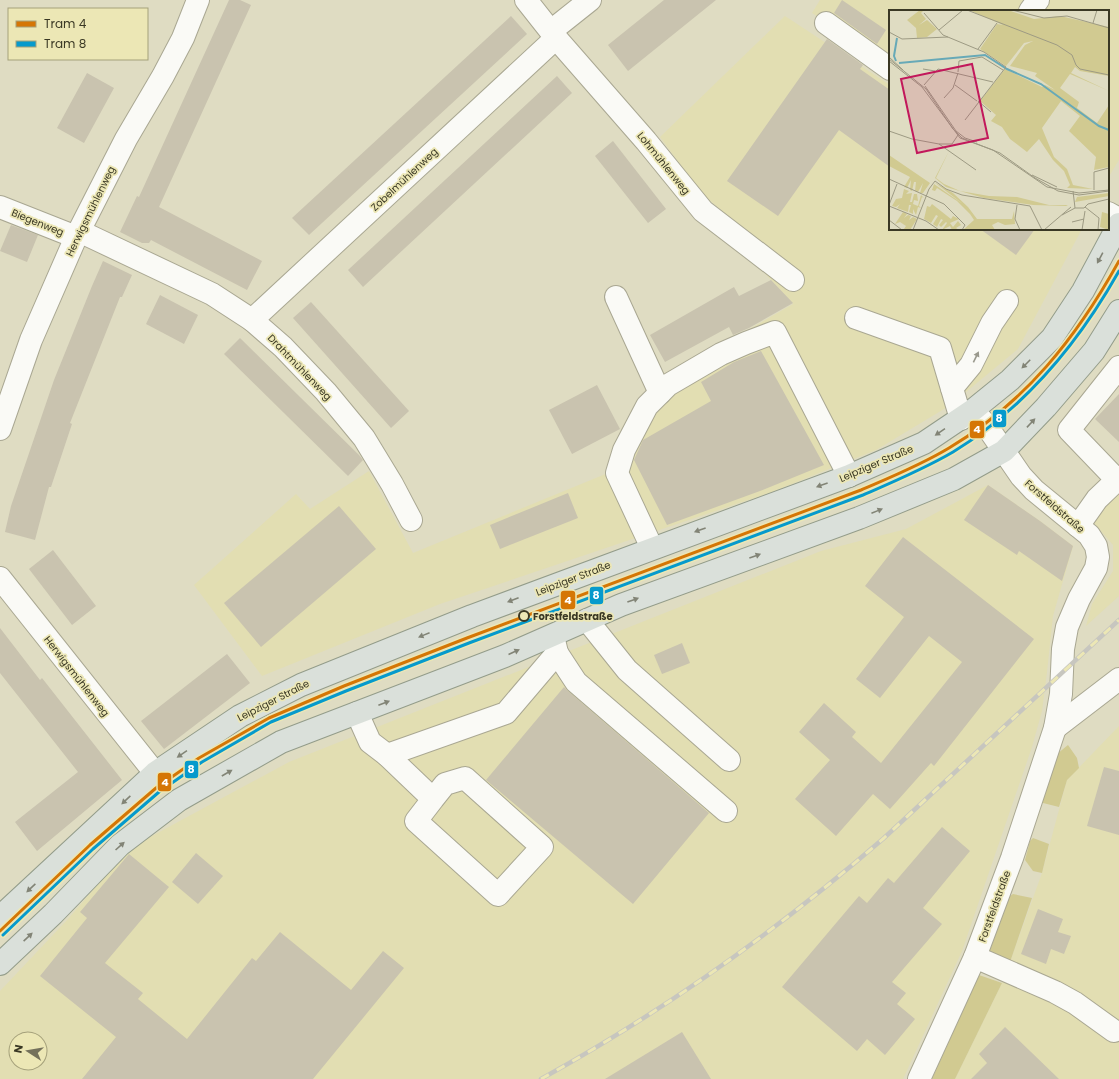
<svg xmlns="http://www.w3.org/2000/svg" width="1119" height="1079" font-family="Poppins,sans-serif">
  <style>
    .built { fill: #e2deb2; fill-rule: evenodd }
    .green { fill: #d1ca91 }
    .building { fill: #c9c3af }
    .lines { fill: none; stroke-linecap: round; stroke-linejoin: round }
    .minor-casing { stroke: #a9a792; stroke-width: 24 }
    .major-casing { stroke: #939c8a; stroke-width: 24 }
    .minor { stroke: #fafaf6; stroke-width: 22 }
    .major { stroke: #dae0da; stroke-width: 22 }
    .rail-casing { stroke: #c7c6bf; stroke-width: 4.5 }
    .rail { stroke: #ece7b5; stroke-width: 3; stroke-dasharray: 9; stroke-linecap: butt }
    .tram-1-casing { stroke: #ece7b5; stroke-width: 6 }
    .tram-2-casing { stroke: #ece7b5; stroke-width: 6 }
    .tram-1 { stroke: #d57605; stroke-width: 3 }
    .tram-2 { stroke: #069acc; stroke-width: 3 }
    .oneway { fill: #828476 }
    .oneway2 { fill: #9a998d }
    .stop-dot { fill: #ece7b5; stroke: #3a3824; stroke-width: 2 }
    .labels { text-anchor: middle; stroke-width: 3.5; stroke-linejoin: round; paint-order: stroke }
    .street-label { font-size: 10px; fill: #3a3824; stroke: #ece7b5 }
    .stop-label { font-size: 10px; font-weight: bold; fill: #3a3824; stroke: #ece7b5; text-anchor: start }
    .inset-river { fill: none; stroke: #67a9b7; stroke-width: 2 }
    .inset-road { fill: none; stroke: #9d9a83; stroke-width: 1 }
    .view { fill: #c2185b; fill-opacity: 0.15; stroke: #c2185b; stroke-width: 2 }
    .inset-edge { fill: none; stroke: #3a3824; stroke-width: 2 }
    .line-badge { stroke: #ece7b5; stroke-width: 1.5 }
    .badge-label { font-size: 11px; text-anchor: middle; font-weight: bold; fill: #fff }
  </style>
  <rect width="100%" height="100%" fill="#dfdcc2"/>
  <g class="built">
    <path d="M820 0H1119V160L1108 178V11H890V63L812 13Z"/>
    <path d="M785 16 890 85V229H1082L1018 349 949 406 876 450 772 492 440 604 262 676 194 585 296 494 310 509 369 471 413 553 608 473 650 386 793 304 759 267 761 244 701 193 660 137Z"/>
    <path d="M1119 481V596L1086 626 1092 604 1113 571V545L1088 516Z"/>
    <path d="M988 485 1040 521 1073 546 1053 616 1047 672 1042 711 1032 747 962 951 903 1079H0V991L68 919 128 849 289 762 821 551 906 529ZM16 1039H40V1063H16Z"/>
    <path d="M1119 726V1079H955L1002 983 1010 962 1042 873 1067 780Z"/>
  </g>
  <g class="green">
    <path d="M1068 745 1077 758 1079 768 1067 780 1059 807 1043 803 1042 800 1057 754Z"/>
    <path d="M1033 838 1049 844 1042 873 1033 871 1025 860 1030 841Z"/>
    <path d="M1013 894 1032 898 1010 962 988 955 1010 896Z"/>
    <path d="M979 975 1002 983 955 1079H932Z"/>
  </g>
  <g class="building">
    <path d="M229 0H240L251 5 159 207 262 261 247 290 151 240 149 243H142L120 232 137 196 139 197Z"/>
    <path d="M664 0H716L628 71 608 45Z"/>
    <path d="M842 0 886 30 877 44 834 13Z"/>
    <path d="M511 16 527 34 309 235 292 218Z"/>
    <path d="M827 39 863 65 860 69 890 90V167L839 130 778 216 727 181Z"/>
    <path d="M87 73 114 88 84 143 57 128Z"/>
    <path d="M557 76 572 93 363 287 348 270Z"/>
    <path d="M613 141 666 209 648 223 595 156Z"/>
    <path d="M11 225 38 235 27 262 0 251Z"/>
    <path d="M980 229H1035L1016 255Z"/>
    <path d="M103 261 132 275 122 297H120L70 423 72 424 51 487H49L35 540 5 532 11 506 54 380 92 286Z"/>
    <path d="M771 280 793 303 749 328 733 335 729 327 665 362 650 335 734 287 739 296Z"/>
    <path d="M160 295 198 315 184 344 146 324Z"/>
    <path d="M311 302 409 411 391 428 293 318Z"/>
    <path d="M240 338 359 455 363 460 348 476 224 354Z"/>
    <path d="M761 351 824 465 760 491 667 525 634 460 643 440 711 401 701 382 734 362Z"/>
    <path d="M597 385 620 429 572 454 549 410Z"/>
    <path d="M1119 394V442L1095 419Z"/>
    <path d="M988 485 1040 521 1073 546 1062 581 1019 551 1017 555 964 520Z"/>
    <path d="M568 493 578 518 500 549 490 525Z"/>
    <path d="M339 506 376 549 261 647 224 603Z"/>
    <path d="M903 537 1034 639 934 766 931 763 890 809 873 794 836 836 795 799 830 760 799 732 824 703 856 732 852 737 881 763 962 662 929 636 880 698 856 679 904 617 865 586Z"/>
    <path d="M53 550 96 606 72 625 29 569Z"/>
    <path d="M0 628 40 680 42 678 122 780 37 851 15 822 78 772 0 673Z"/>
    <path d="M682 643 690 663 662 674 654 655Z"/>
    <path d="M227 654 250 683 164 749 141 721Z"/>
    <path d="M564 687 568 691 709 813 633 904 486 780Z"/>
    <path d="M1104 767 1119 771V835L1087 826Z"/>
    <path d="M942 827 970 851 923 908 942 924 892 982 906 993 897 1004 915 1019 885 1055 867 1039 857 1051 782 987 859 896 867 903 888 878 894 883Z"/>
    <path d="M196 853 223 876 198 904 172 882Z"/>
    <path d="M129 854 169 887 105 963 143 993 138 999 187 1039 252 958 256 961 280 932 351 990 383 951 404 968 313 1079H82L116 1037 40 976 87 918 80 912Z"/>
    <path d="M1038 909 1063 919 1058 932 1071 936 1064 954 1051 949 1046 964 1021 954Z"/>
    <path d="M1005 1027 1059 1079H971L987 1063 979 1054Z"/>
    <path d="M682 1032 711 1079H605Z"/>
  </g>
  <g class="lines">
    <g class="minor-casing">
      <g id="minor">
        <path d="M526 0 556 38 646 141 703 211 793 280"/>
        <path d="M1030 11 1038 0"/>
        <path d="M826 23 890 69"/>
        <path d="M551 31 590 0"/>
        <path d="M0 207 76 237"/>
        <path d="M1108 213 1119 219"/>
        <path d="M79 231 212 294 252 320 283 347 326 392 364 438 392 484 411 520"/>
        <path d="M616 297 660 393"/>
        <path d="M856 318 940 348 961 419"/>
        <path d="M252 320 556 38"/>
        <path d="M952 388 971 365 992 323 1007 301"/>
        <path d="M0 429 31 340 76 237 126 139 163 76 183 38 198 0"/>
        <path d="M1117 480 1069 430 1119 367"/>
        <path d="M1078 526 1097 499 1119 478"/>
        <path d="M652 548 617 473 624 450 647 406 668 385 721 354 746 343 775 332 849 476"/>
        <path d="M0 578 155 773"/>
        <path d="M587 620 627 670 729 760"/>
        <path d="M557 653 576 682 726 811"/>
        <path d="M357 713 370 742 387 755 433 799 416 821 498 895 542 847 465 778 445 784 433 799"/>
        <path d="M1055 728 1119 679"/>
        <path d="M387 755 506 713 557 653 554 640"/>
        <path d="M975 957 1055 992 1075 1003 1114 1031"/>
        <path d="M919 1079 975 957 1012 858 1055 728 1061 694 1063 649 1067 627 1079 599 1096 568 1098 557 1096 546 1089 535 1034 490 1021 476 986 425 973 410"/>
      </g>
    </g>
    <g class="major-casing">
      <g id="major">
        <path d="M0 917 155 773 240 716 301 685 472 616 849 476 924 443 973 410 1010 380 1052 338 1083 291 1119 224"/>
        <path d="M0 964 53 914 120 845 179 800 281 742 505 656 621 605 859 518 954 479 1004 451 1046 407 1094 351 1119 311"/>
      </g>
    </g>
    <use href="#minor" class="minor"/>
    <use href="#major" class="major"/>
    <g class="rail-casing">
      <path id="rail" d="M541 1079C664 1011 778 930 884 838L1119 620"/>
    </g>
    <use href="#rail" class="rail"/>
    <g class="tram-1-casing">
      <path id="tram-1" d="M0 931 90 845 156 788 199 758 269 718 344 686 467 638 861 490C891 477 921 465 949 448 1025 403 1077 337 1119 261"/>
    </g>
    <g class="tram-2-casing">
      <path id="tram-2" d="M3 935 93 849 159 792 202 762 271 722 346 691 469 643 863 495C893 482 924 469 953 452 1025 408 1078 344 1119 271"/>
    </g>
    <use href="#tram-1" class="tram-1"/>
    <use href="#tram-2" class="tram-2"/>
  </g>
  <defs><path id="oneway-solid" d="M-6-.8H1V-3.2L6.5 0L1 3.2V.8H-6Z"/></defs>
  <g class="oneway">
    <use href="#oneway-solid" transform="translate(1100 258) rotate(118)"/>
    <use href="#oneway-solid" transform="translate(1026 364) rotate(135)"/>
    <use href="#oneway-solid" transform="translate(1031 423) rotate(-47)"/>
    <use href="#oneway-solid" transform="translate(940 432) rotate(146)"/>
    <use href="#oneway-solid" transform="translate(822 485) rotate(160)"/>
    <use href="#oneway-solid" transform="translate(877 511) rotate(-22)"/>
    <use href="#oneway-solid" transform="translate(700 530) rotate(160)"/>
    <use href="#oneway-solid" transform="translate(755 556) rotate(-20)"/>
    <use href="#oneway-solid" transform="translate(513 600) rotate(159)"/>
    <use href="#oneway-solid" transform="translate(633 600) rotate(-20)"/>
    <use href="#oneway-solid" transform="translate(424 635) rotate(158)"/>
    <use href="#oneway-solid" transform="translate(514 652) rotate(-24)"/>
    <use href="#oneway-solid" transform="translate(384 703) rotate(-21)"/>
    <use href="#oneway-solid" transform="translate(182 754) rotate(146)"/>
    <use href="#oneway-solid" transform="translate(227 773) rotate(-30)"/>
    <use href="#oneway-solid" transform="translate(126 800) rotate(137)"/>
    <use href="#oneway-solid" transform="translate(120 846) rotate(-42)"/>
    <use href="#oneway-solid" transform="translate(31 888) rotate(137)"/>
    <use href="#oneway-solid" transform="translate(28 937) rotate(-43)"/>
  </g>
  <use class="oneway2" href="#oneway-solid" transform="translate(976 357) rotate(-64)"/>
  <circle class="stop-dot" cx="524" cy="616" r="5"/>
  <g class="labels">
    <g class="street-label">
      <text transform="translate(664 163) rotate(51)" y="4">Lohmühlenweg</text>
      <text transform="translate(404 179) rotate(-43)" y="4">Zobelmühlenweg</text>
      <text transform="translate(90 211) rotate(-64)" y="4">Herwigsmühlenweg</text>
      <text transform="translate(38 222) rotate(22)" y="4">Biegenweg</text>
      <text transform="translate(300 367) rotate(46)" y="4">Drahtmühlenweg</text>
      <text transform="translate(876 463) rotate(-23)" y="4">Leipziger Straße</text>
      <text transform="translate(1055 506) rotate(41)" y="4">Forstfeldstraße</text>
      <text transform="translate(573 578) rotate(-21)" y="4">Leipziger Straße</text>
      <text transform="translate(77 676) rotate(52)" y="4">Herwigsmühlenweg</text>
      <text transform="translate(273 700) rotate(-27)" y="4">Leipziger Straße</text>
      <text transform="translate(994 906) rotate(-70)" y="4">Forstfeldstraße</text>
    </g>
    <g class="stop-label">
      <text x="533" y="620">Forstfeldstraße</text>
    </g>
  </g>
  <g transform="translate(889 10)">
    <rect width="220" height="220" fill="#dfdcc2"/>
    <path d="M31 0 34 1 32 3 37 9 30 15 38 10 48 19 38 27 28 28 27 18 18 10ZM80 0H119L145 9 171 6 220 17V66L191 61 186 57 182 63 220 81 181 64 171 78 190 92 188 98 208 113 220 95V157L205 160 207 147 180 121 191 106 172 91 153 118 165 147 178 159 184 175 204 179 178 178 181 175 175 161 164 150 150 129 138 142 121 129 113 117 102 111 107 105 91 91 116 59 153 77 156 75 166 80 146 66 148 63 121 56 136 35 144 31 135 33 117 56 91 39 108 14 114 15ZM60 141 47 168 55 174 71 181 100 186 128 187 160 195H179L177 196 144 195 95 188 57 177 46 168ZM0 145 41 173 34 183H31L34 173 29 182 26 181 27 172H25L23 181 21 180 22 170 18 178 15 177 21 167 0 156ZM45 172 64 183 79 197 88 209H123L125 201 126 214 116 215 109 212 103 215 106 220H74L85 210 81 204 68 191 48 178 46 181 43 180 45 174 74 194 87 209 74 194ZM15 179 20 181 17 184 23 183 21 192H23L25 184H28L29 191 25 190 24 194 29 196 32 185 35 188 33 187 30 196 32 198 29 197 27 205 24 199V204L20 202 22 195H20L19 202 8 198 11 194 7 197 3 196 7 189 13 188ZM220 183V186L186 192 188 187ZM43 194 62 209 64 206 70 209 61 213 64 217 69 211 72 215 67 218 70 220H63L61 216 53 220 58 213 57 212 52 217 50 215 54 210 52 209 48 217 44 214 49 206 47 205 42 213 35 209 38 196 41 197ZM14 202 18 204 15 208 19 205 22 206 20 210 24 207 28 209 21 220 15 219 17 216 11 212 6 214ZM213 202 220 204V220L211 217Z" fill="#d1ca91"/>
    <path class="inset-river" d="M7 51 5 46 8 28M10 53 96 45 118 59 152 74 210 116 220 120"/>
    <path class="inset-road" d="M78 0 168 35 183 45 187 55 191 59 220 65M123 0 155 8 178 6 220 18M35 3 54 25 95 42 117 57 76 110M204 13 208 0M50 20 74 0M0 22 13 29 59 27M89 39 108 13M0 47 14 60M0 49 37 79 64 119 73 128 111 143 146 168 169 181 190 185 220 181M0 51 33 77 71 128 104 140 158 177 190 183 220 180M34 59 46 61M69 62 70 51 93 47 114 60M35 75 49 59 104 72M66 75 88 91M36 76 67 121 76 128 88 132M55 88 64 78 69 63M89 91 102 102M0 121 23 129 50 134H63L69 125M50 134 87 160M143 165 168 177M0 169 55 194 76 215 73 220M205 180V162L220 158M184 181 186 198M0 195 8 174M128 195 126 209 131 220M0 196 37 211 50 220M196 197 210 208 209 220M186 198H195L199 194 220 189M173 205 186 198M0 210 13 220M183 212 195 209M24 220 40 179 46 171 57 179 73 185 141 196 153 220M155 220 182 197M193 220 196 201"/>
    <path class="view" d="M83 54 99 128 28 143 12 69Z"/>
    <rect width="220" height="220" class="inset-edge"/>
  </g>
  <g class="line-badge">
    <rect x="992" y="409" width="15" height="19" rx="4" fill="#069acc"/>
    <rect x="969" y="420" width="16" height="19" rx="4" fill="#d57605"/>
    <rect x="589" y="586" width="15" height="19" rx="4" fill="#069acc"/>
    <rect x="560" y="590" width="16" height="20" rx="4" fill="#d57605"/>
    <rect x="184" y="760" width="15" height="19" rx="4" fill="#069acc"/>
    <rect x="157" y="772" width="15" height="20" rx="4" fill="#d57605"/>
  </g>
  <g class="badge-label">
    <text x="999" y="422">8</text>
    <text x="977" y="433">4</text>
    <text x="596" y="599">8</text>
    <text x="568" y="604">4</text>
    <text x="191" y="773">8</text>
    <text x="165" y="786">4</text>
  </g>
  <rect x="8" y="8" width="140" height="52" fill="#ece7b5" stroke="#a5a17b"/>
  <rect x="16" y="21" width="20" height="6" fill="#d57605" stroke="#a5a17b"/>
  <text x="44" y="28" font-size="12" fill="#3a3824">Tram 4</text>
  <rect x="16" y="41" width="20" height="6" fill="#069acc" stroke="#a5a17b"/>
  <text x="44" y="48" font-size="12" fill="#3a3824">Tram 8</text>
  <g transform="translate(28 1051) rotate(282)"><circle r="19" fill="#ece7b5" stroke="#a5a17b"/>
  <path d="M0-3L7 15L0 10L-7 15Z" fill="#74715b"/>
  <text y="-6" font-size="11" font-weight="bold" text-anchor="middle" fill="#3a3824">N</text>
  </g>
</svg>
